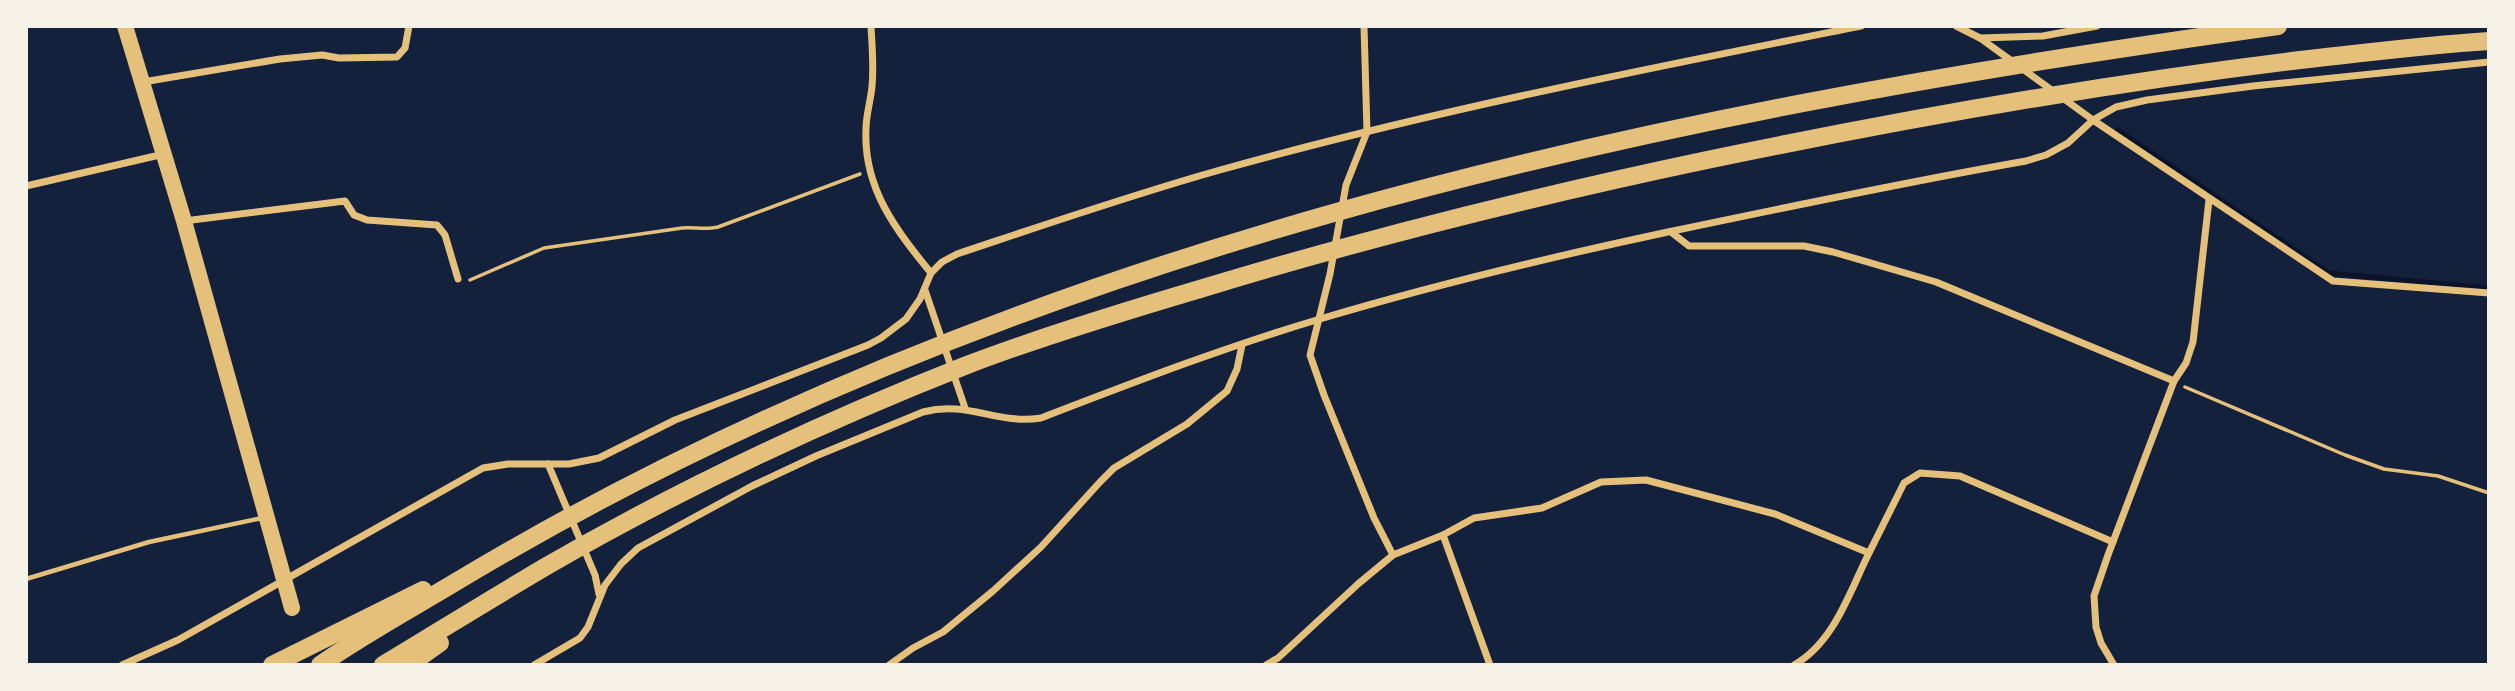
<svg xmlns="http://www.w3.org/2000/svg" width="2515" height="691" font-family="'Work Sans',sans-serif">
  <style>
    .lines { fill: none; stroke-linecap: round; stroke-linejoin: round }
    .stream { stroke: #0b132b; stroke-width: 5 }
    .path { stroke: #e5c07b; stroke-width: 3.5 }
    .service { stroke: #e5c07b; stroke-width: 4.5 }
    .minor { stroke: #e5c07b; stroke-width: 7 }
    .primary { stroke: #e5c07b; stroke-width: 16 }
    .motorway { stroke: #e5c07b; stroke-width: 18 }
  </style>
  <rect width="100%" height="100%" fill="#14213d"/>
  <g class="lines">
    <path class="stream" d="M2118 130 2329 273 2489 288"/>
    <g class="path">
      <path d="M470 280 544 248 682 228C694 227 706 230 718 227L860 174"/>
      <path d="M2185 387 2345 455 2384 469 2438 476 2489 493"/>
    </g>
    <path class="service" d="M26 579 149 542 262 518"/>
    <g class="minor">
      <path d="M871 26C872 46 874 66 872 86 871 100 866 114 866 129 863 188 896 230 931 273"/>
      <path d="M1364 26 1367 132 1346 185 1330 274 1310 355 1324 395 1374 518 1393 555"/>
      <path d="M1956 26 1980 38 2043 36 2097 26"/>
      <path d="M1980 38 2093 120 2333 281 2489 293"/>
      <path d="M143 82 280 59 322 55 339 58 397 57 405 48 409 26"/>
      <path d="M26 186 164 154"/>
      <path d="M184 221 345 201 354 215 367 220 437 225 445 235 458 279"/>
      <path d="M1671 232 1689 246H1804L1833 252 1936 282 2174 381"/>
      <path d="M925 290 965 408"/>
      <path d="M548 464 595 575 599 594"/>
      <path d="M1443 535 1490 665"/>
      <path d="M122 665 178 640 483 468 508 464H569L599 458 675 420 868 345 881 338 906 319 920 299 931 273 942 262 957 254C1044 225 1131 195 1220 170 1431 111 1646 69 1861 26"/>
      <path d="M534 665 580 638 588 627 605 585 621 564 638 548 752 486 816 456 923 412C968 400 996 425 1041 418 1132 383 1225 347 1320 319 1434 285 1551 257 1668 232 1787 207 1906 182 2026 161L2046 155 2068 143 2093 120 2116 107 2147 100 2253 86 2489 62"/>
      <path d="M889 665 913 648 943 632 993 591 1041 547 1100 482 1114 468 1187 424 1227 391 1237 369 1242 345"/>
      <path d="M1266 665 1278 658 1358 584 1393 555 1443 535 1474 518 1542 508 1601 482 1646 480 1775 514 1869 553 1904 483 1920 473 1960 476 2113 542"/>
      <path d="M1794 665C1834 643 1850 591 1869 553"/>
      <path d="M2114 665 2101 643 2096 627 2094 596 2108 555 2174 381 2186 363 2193 342 2209 200"/>
    </g>
    <path class="primary" d="M125 26 184 221 292 608"/>
    <g class="motorway">
      <path d="M272 665 423 590"/>
      <path d="M320 665C363 635 409 610 454 583 1007 250 1645 113 2278 26"/>
      <path d="M383 665C437 632 491 599 545 567 680 489 822 422 967 365 1043 336 1122 312 1200 289 1367 238 1536 196 1707 160 1904 119 2101 84 2300 60 2363 53 2426 45 2489 41"/>
      <path d="M409 665 440 643"/>
    </g>
  </g>
  <rect width="2515" height="691" fill="none" stroke="#f6f1e7" stroke-width="56"/>
</svg>
